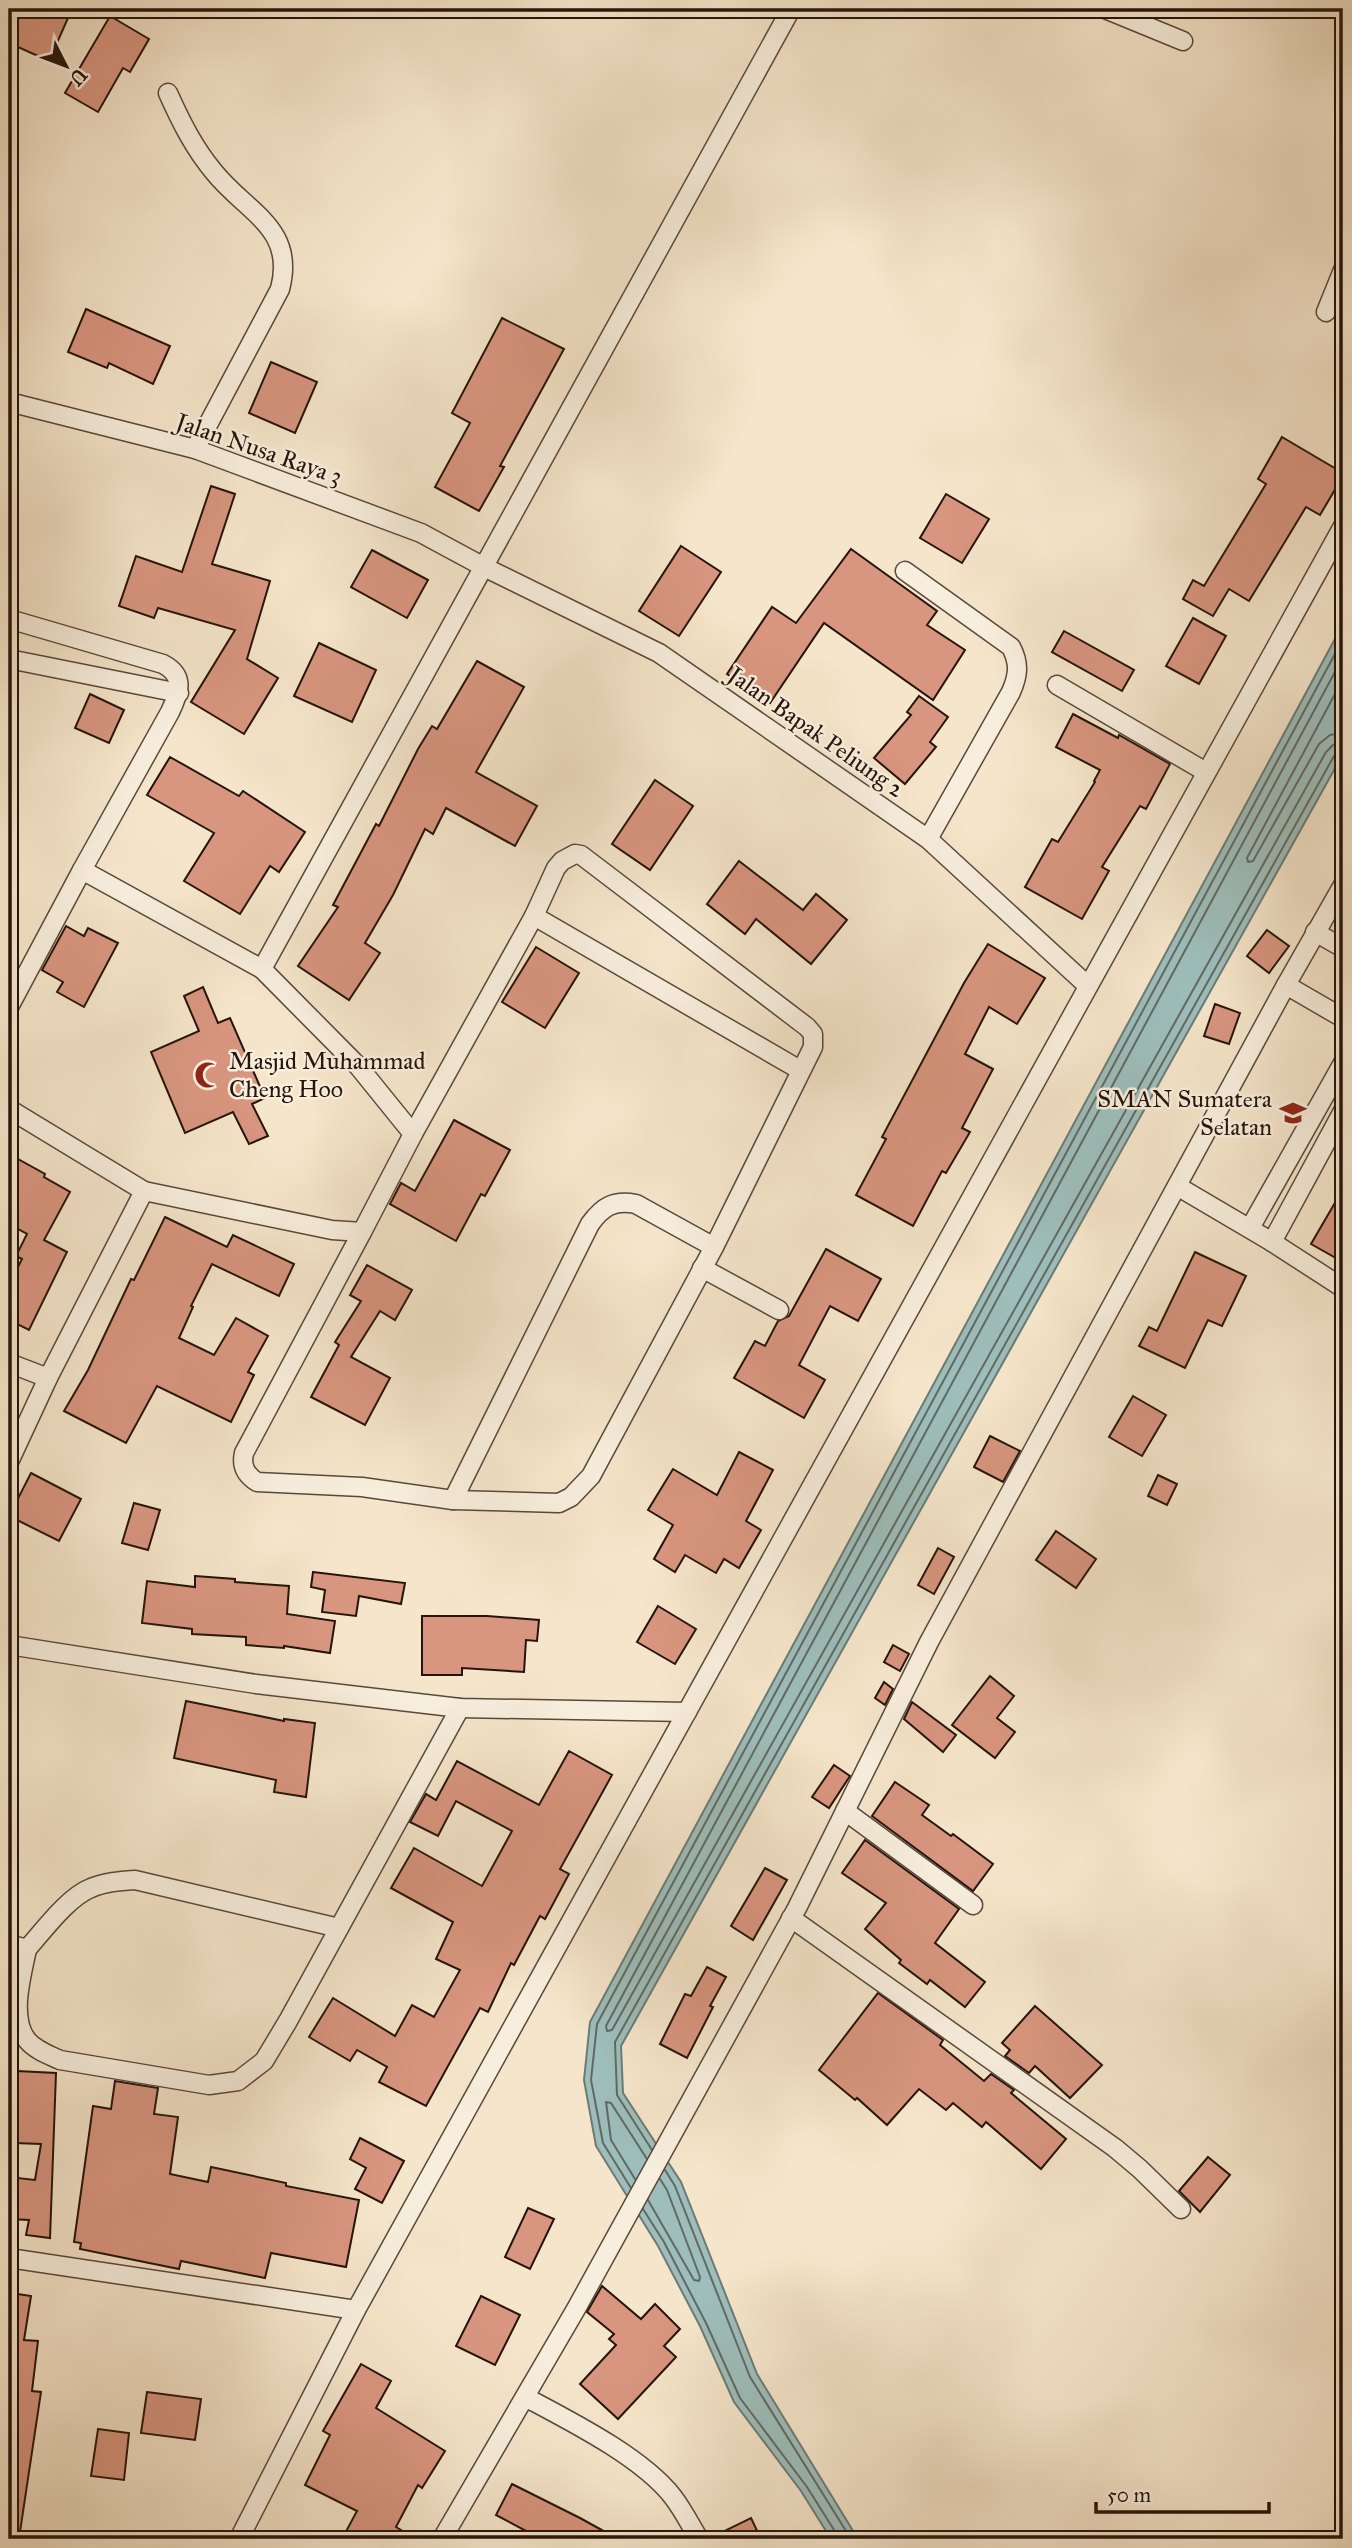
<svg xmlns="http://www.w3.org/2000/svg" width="1352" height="2548" font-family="'IM FELL Great Primer',serif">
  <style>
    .water { fill: #9dbebb; stroke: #6d7a75; stroke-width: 2 }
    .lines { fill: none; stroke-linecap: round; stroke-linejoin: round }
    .shore { stroke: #616963; stroke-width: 2 }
    .building { fill: #d8957f; stroke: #25140b; stroke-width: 2 }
    .minor-casing { stroke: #59483b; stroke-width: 21 }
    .minor { stroke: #f8eedd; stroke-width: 18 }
    .labels { text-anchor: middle; stroke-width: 5; stroke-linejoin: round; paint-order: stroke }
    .street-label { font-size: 24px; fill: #25140b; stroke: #f8eedd }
    .poi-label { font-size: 24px; fill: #25140b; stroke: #f8eedd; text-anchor: start }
  </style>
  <rect width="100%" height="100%" fill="#f5e5ca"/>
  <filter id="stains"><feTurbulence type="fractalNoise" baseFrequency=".00286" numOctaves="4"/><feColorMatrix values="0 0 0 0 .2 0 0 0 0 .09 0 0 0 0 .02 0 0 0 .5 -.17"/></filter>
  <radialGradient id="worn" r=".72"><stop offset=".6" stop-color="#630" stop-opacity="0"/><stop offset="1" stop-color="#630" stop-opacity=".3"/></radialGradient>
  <path class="water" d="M1343 624V754L621 2046 623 2093 681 2182 757 2374 858 2539H831L801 2491 734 2402 700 2326 658 2246 596 2146 584 2080 590 2022Z"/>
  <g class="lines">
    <g class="shore">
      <path d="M1343 657 606 2026 607 2031 612 2030 1326 752 1333 745 1343 743"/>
      <path d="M1343 679 1247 858 1248 862 1253 861 1319 744 1330 735 1343 733"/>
      <path d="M652 2150 617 2095 615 2042 1334 756 1343 752"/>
      <path d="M665 2170 675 2186 750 2377 851 2539"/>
      <path d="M635 2179 611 2140 606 2102 611 2103 647 2159"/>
      <path d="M631 2188 603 2143 591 2080 597 2024 1343 639"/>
      <path d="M648 2200 694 2280 699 2281 700 2277 667 2190 660 2179"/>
      <path d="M643 2209 664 2242 706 2323 740 2398 807 2487 836 2533 837 2539"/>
    </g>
  </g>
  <g class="building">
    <path d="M9 9H72L49 61 9 43Z"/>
    <path d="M110 16 149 39 130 72 123 68 98 112 65 93Z"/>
    <path d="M86 309 170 346 153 384 109 363 107 368 68 352Z"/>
    <path d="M502 318 564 349 500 466 504 467 479 511 435 487 470 423 452 413Z"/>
    <path d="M271 362 317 382 295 433 249 413Z"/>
    <path d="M1282 437 1343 473V476L1320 515 1306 507 1249 601 1229 589 1213 616 1183 599 1193 580 1204 586 1266 484 1258 479Z"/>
    <path d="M211 486 235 494 212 564 270 581 247 659 278 678 244 734 191 702 235 630 158 608 154 618 119 606 136 556 182 572Z"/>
    <path d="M946 494 989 519 962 563 920 538Z"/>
    <path d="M681 546 721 572 679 636 639 611Z"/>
    <path d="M851 549 937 611 927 625 965 650 933 700 824 623 770 703 727 674 772 607 796 623Z"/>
    <path d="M372 550 428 580 407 618 351 587Z"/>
    <path d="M1193 618 1226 636 1199 684 1166 666Z"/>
    <path d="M1064 631 1134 670 1122 691 1052 652Z"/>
    <path d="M319 643 376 670 352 722 294 696Z"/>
    <path d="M477 661 524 687 476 772 537 806 515 846 446 808 433 834 425 829 393 895 365 943 380 953 349 1000 298 966 338 907 333 905 376 824 379 826 418 749 432 726 437 729Z"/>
    <path d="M90 694 124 710 109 743 75 728Z"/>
    <path d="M919 696 948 717 930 742 936 747 905 784 874 758 911 715 907 712Z"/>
    <path d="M1073 714 1118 738 1119 735 1170 764 1146 809 1140 806 1102 867 1109 871 1082 919 1025 887 1052 839 1058 842 1095 782 1094 781 1100 770 1056 747Z"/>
    <path d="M170 757 239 796 243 791 305 832 279 872 270 866 240 914 184 881 214 833 147 795Z"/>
    <path d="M655 780 693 806 650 870 612 844Z"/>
    <path d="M739 861 803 910 816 894 847 920 811 964 756 919 745 934 707 904Z"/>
    <path d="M66 926 84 936 88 928 118 943 84 1007 57 992 63 982 42 970Z"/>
    <path d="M1267 930 1289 946 1269 973 1247 956Z"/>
    <path d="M988 944 1045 978 1017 1024 989 1007 965 1054 993 1069 962 1128 970 1132 946 1173 942 1171 913 1226 856 1195 886 1139 882 1137 964 983Z"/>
    <path d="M536 947 579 973 545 1028 502 1002Z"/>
    <path d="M203 987 218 1023 230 1018 265 1098 252 1104 268 1136 249 1144 233 1112 185 1133 151 1052 199 1031 184 996Z"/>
    <path d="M1215 1004 1240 1013 1229 1044 1204 1036Z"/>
    <path d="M454 1120 510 1150 485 1196 481 1194 456 1241 390 1204 401 1183 415 1191Z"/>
    <path d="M9 1154 45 1174 44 1177 70 1192 44 1240 67 1252 29 1330 9 1320V1285L22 1259 16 1256 27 1234 9 1224Z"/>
    <path d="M1343 1189V1262L1311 1244Z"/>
    <path d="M165 1217 227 1247 233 1235 294 1264 279 1296 212 1264 191 1306 193 1307 179 1338 214 1355 236 1318 268 1336 248 1372 254 1375 231 1422 157 1386 126 1443 64 1411 88 1370 131 1279 134 1280Z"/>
    <path d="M826 1249 881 1279 858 1321 830 1306 799 1365 825 1380 804 1418 734 1378 755 1341 765 1346 778 1321 789 1316Z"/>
    <path d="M1195 1252 1246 1276 1222 1326 1208 1320 1185 1368 1139 1346 1149 1327 1157 1331Z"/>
    <path d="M367 1265 412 1290 395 1320 380 1311 351 1357 390 1378 365 1425 311 1397 339 1345 335 1342 361 1301 350 1295Z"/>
    <path d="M1133 1396 1166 1415 1142 1456 1109 1437Z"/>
    <path d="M990 1436 1020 1451 1003 1482 974 1467Z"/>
    <path d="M739 1452 773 1470 746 1521 761 1530 739 1568 724 1559 716 1573 685 1555 675 1572 654 1559 673 1525 648 1510 673 1469 717 1495Z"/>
    <path d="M31 1473 81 1499 59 1541 9 1516Z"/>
    <path d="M1158 1475 1177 1484 1167 1505 1148 1496Z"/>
    <path d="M134 1503 160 1510 148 1550 122 1543Z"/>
    <path d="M1056 1531 1096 1559 1076 1588 1036 1560Z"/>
    <path d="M938 1548 954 1557 934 1594 918 1585Z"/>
    <path d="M313 1572 405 1583 401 1604 359 1596 356 1616 322 1612 325 1590 311 1587Z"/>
    <path d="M195 1576 235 1579V1582L289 1586 287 1614 335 1621 330 1653 284 1646V1648L246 1645V1637L192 1634V1629L142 1623 147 1581 195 1587Z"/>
    <path d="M658 1606 696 1629 675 1664 637 1642Z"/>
    <path d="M422 1616H487L539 1620 537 1641 526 1640 524 1672 462 1668V1675H422Z"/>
    <path d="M893 1645 909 1654 900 1671 884 1662Z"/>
    <path d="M990 1676 1014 1696 997 1718 1015 1732 995 1758 952 1725Z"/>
    <path d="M884 1682 893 1689 885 1705 875 1698Z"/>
    <path d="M186 1701 284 1721V1719L315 1723 306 1797 274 1792 276 1780 174 1758Z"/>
    <path d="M912 1702 956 1735 943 1752 904 1719Z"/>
    <path d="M569 1751 612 1775 560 1869 569 1874 545 1919 540 1916 514 1965 511 1963 488 2012 480 2008 426 2106 379 2082 387 2067 357 2050 350 2061 309 2037 333 1998 395 2036 412 2005 434 2017 460 1970 436 1959 453 1922 391 1888 414 1848 482 1886 512 1831 456 1801 438 1836 410 1822 426 1794 436 1800 457 1761 539 1805Z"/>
    <path d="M834 1765 850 1776 829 1808 812 1797Z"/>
    <path d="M895 1782 929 1805 922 1815 951 1836 953 1834 993 1864 973 1891 872 1816Z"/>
    <path d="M865 1840 959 1909 935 1943 985 1982 965 2007 930 1980 927 1984 899 1963 901 1960 865 1929 886 1903 842 1873Z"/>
    <path d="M765 1868 787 1880 753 1940 731 1926Z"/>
    <path d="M707 1967 726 1977 710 2006 713 2007 687 2058 660 2044 685 1994 691 1996Z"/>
    <path d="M878 1993 943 2040 940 2045 984 2081 991 2074 1014 2090 1011 2093 1066 2139 1041 2169 986 2122 982 2127 953 2103 946 2110 919 2089 887 2125 857 2098 855 2100 819 2070Z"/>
    <path d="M1035 2006 1102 2065 1070 2098 1035 2066 1029 2073 1005 2056 1010 2050 1002 2043Z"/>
    <path d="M17 2071 56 2073 50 2238 26 2235 29 2220 9 2219V2177L35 2180 41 2144 15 2143Z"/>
    <path d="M115 2081 158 2088 154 2114 178 2117 170 2174 208 2182 211 2167 286 2183V2186L359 2200 346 2267 271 2253 265 2278 181 2261 179 2269 80 2249 81 2243 74 2242 93 2106 111 2109Z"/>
    <path d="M360 2138 404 2161 382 2203 355 2189 366 2168 350 2159Z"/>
    <path d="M1208 2157 1230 2175 1200 2212 1179 2191Z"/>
    <path d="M528 2208 554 2219 530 2269 505 2257Z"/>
    <path d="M602 2286 641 2319 655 2304 680 2329 664 2346 676 2357 618 2419 580 2384 616 2345 609 2339 614 2334 587 2312Z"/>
    <path d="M11 2293 31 2296 24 2340 38 2341 32 2391 41 2392 20 2532 9 2531V2309Z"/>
    <path d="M481 2296 520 2315 495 2365 456 2346Z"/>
    <path d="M361 2364 391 2381 376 2408 445 2451 422 2488 418 2485 396 2527 416 2539H342L357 2511 305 2485 330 2435 323 2431Z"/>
    <path d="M147 2392 201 2399 195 2440 141 2433Z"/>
    <path d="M98 2429 129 2433 124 2480 91 2476Z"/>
    <path d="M512 2484 580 2518 618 2539H541L496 2515Z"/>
    <path d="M751 2518 761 2539H710V2538Z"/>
  </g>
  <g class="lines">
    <g class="minor-casing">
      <g id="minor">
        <path d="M1105 9 1183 41"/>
        <path d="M168 93C181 122 194 148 214 172 247 213 296 228 280 289L195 449"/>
        <path d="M1326 312 1343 270"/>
        <path d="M9 402 195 449 421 533 484 567 659 653 928 839 1088 986"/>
        <path d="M905 571 1011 647C1020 664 1018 676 1011 692L928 839"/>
        <path d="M9 619 163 664C186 676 179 693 170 712L82 870"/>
        <path d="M9 659 179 693"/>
        <path d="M1057 685 1206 772"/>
        <path d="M534 916 800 1070"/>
        <path d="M1315 932 1343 948"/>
        <path d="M1286 985 1343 1018"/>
        <path d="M9 1007 82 870 262 969"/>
        <path d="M9 1109 144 1191"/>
        <path d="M1177 1186 1272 1242 1343 1288"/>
        <path d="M1250 1228 1343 1063"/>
        <path d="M362 1232 244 1453C241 1466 246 1475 257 1482L362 1487 453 1500 559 1503 571 1497 591 1476 714 1247 813 1047V1034L807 1027 581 855 575 854 562 861 556 868 534 916 413 1134"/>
        <path d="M1272 1242 1343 1111"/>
        <path d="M702 1268 779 1310"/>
        <path d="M9 1363 48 1378"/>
        <path d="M9 1462 48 1378 144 1191 332 1230 362 1232 413 1134 358 1066 262 969 791 9"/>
        <path d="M453 1500 590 1224C603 1206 614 1200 636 1204L714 1247"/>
        <path d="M9 1645 256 1684 460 1708 687 1712"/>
        <path d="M845 1811 973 1905"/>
        <path d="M791 1918 1115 2148 1140 2169 1181 2209"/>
        <path d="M9 1944 27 1949C22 1975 9 2017 27 2040 35 2050 49 2055 60 2060L209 2085 238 2081 264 2061 288 2021 460 1708"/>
        <path d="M27 1949C44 1930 68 1897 91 1888 105 1882 120 1881 135 1880L339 1928"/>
        <path d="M9 2258 356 2310"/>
        <path d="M525 2397C570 2421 642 2457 673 2497 683 2510 691 2526 699 2539"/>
        <path d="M239 2539 356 2310 1343 526"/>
        <path d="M442 2539 576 2309 797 1908 929 1642 1286 985 1343 885"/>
      </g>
    </g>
    <use href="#minor" class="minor"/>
  </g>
  <defs>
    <g id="mosque-bare" transform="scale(2.1)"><path d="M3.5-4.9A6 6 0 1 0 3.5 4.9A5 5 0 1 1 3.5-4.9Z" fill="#8f2418" stroke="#f8eedd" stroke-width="2.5" paint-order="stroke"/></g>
    <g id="school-bare" transform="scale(2.1)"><path d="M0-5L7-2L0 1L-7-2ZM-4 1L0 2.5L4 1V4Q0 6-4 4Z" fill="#8f2418" stroke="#f8eedd" stroke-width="2.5" paint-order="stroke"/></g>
  </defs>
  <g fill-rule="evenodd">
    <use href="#mosque-bare" x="208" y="1075"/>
    <use href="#school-bare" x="1293" y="1113"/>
  </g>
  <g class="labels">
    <g class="street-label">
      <text transform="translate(259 449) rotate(19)" y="8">Jalan Nusa Raya 3</text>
      <text transform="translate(816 732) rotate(35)" y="8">Jalan Bapak Peliung 2</text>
    </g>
    <g class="poi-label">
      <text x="229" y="1069">Masjid Muhammad<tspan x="229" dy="28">Cheng Hoo</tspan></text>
      <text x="1272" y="1107" text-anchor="end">SMAN Sumatera<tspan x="1272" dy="28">Selatan</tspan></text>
    </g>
  </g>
  <rect width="1352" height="2548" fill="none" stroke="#f5e5ca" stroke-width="35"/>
  <rect x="10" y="10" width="1331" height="2527" fill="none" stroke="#25140b" stroke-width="3.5"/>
  <rect x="18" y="18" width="1317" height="2513" fill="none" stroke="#25140b" stroke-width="2"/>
  <g transform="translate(66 66) rotate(132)" stroke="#f8eedd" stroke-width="5" paint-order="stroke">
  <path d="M0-5L12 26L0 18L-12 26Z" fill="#25140b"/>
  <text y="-10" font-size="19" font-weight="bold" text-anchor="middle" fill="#25140b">U</text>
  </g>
  <path d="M1096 2502v10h173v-10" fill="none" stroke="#25140b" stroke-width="3.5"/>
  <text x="1107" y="2502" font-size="21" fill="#25140b" stroke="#f8eedd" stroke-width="5" paint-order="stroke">50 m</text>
  <rect width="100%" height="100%" filter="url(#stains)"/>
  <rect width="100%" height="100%" fill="url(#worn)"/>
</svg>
